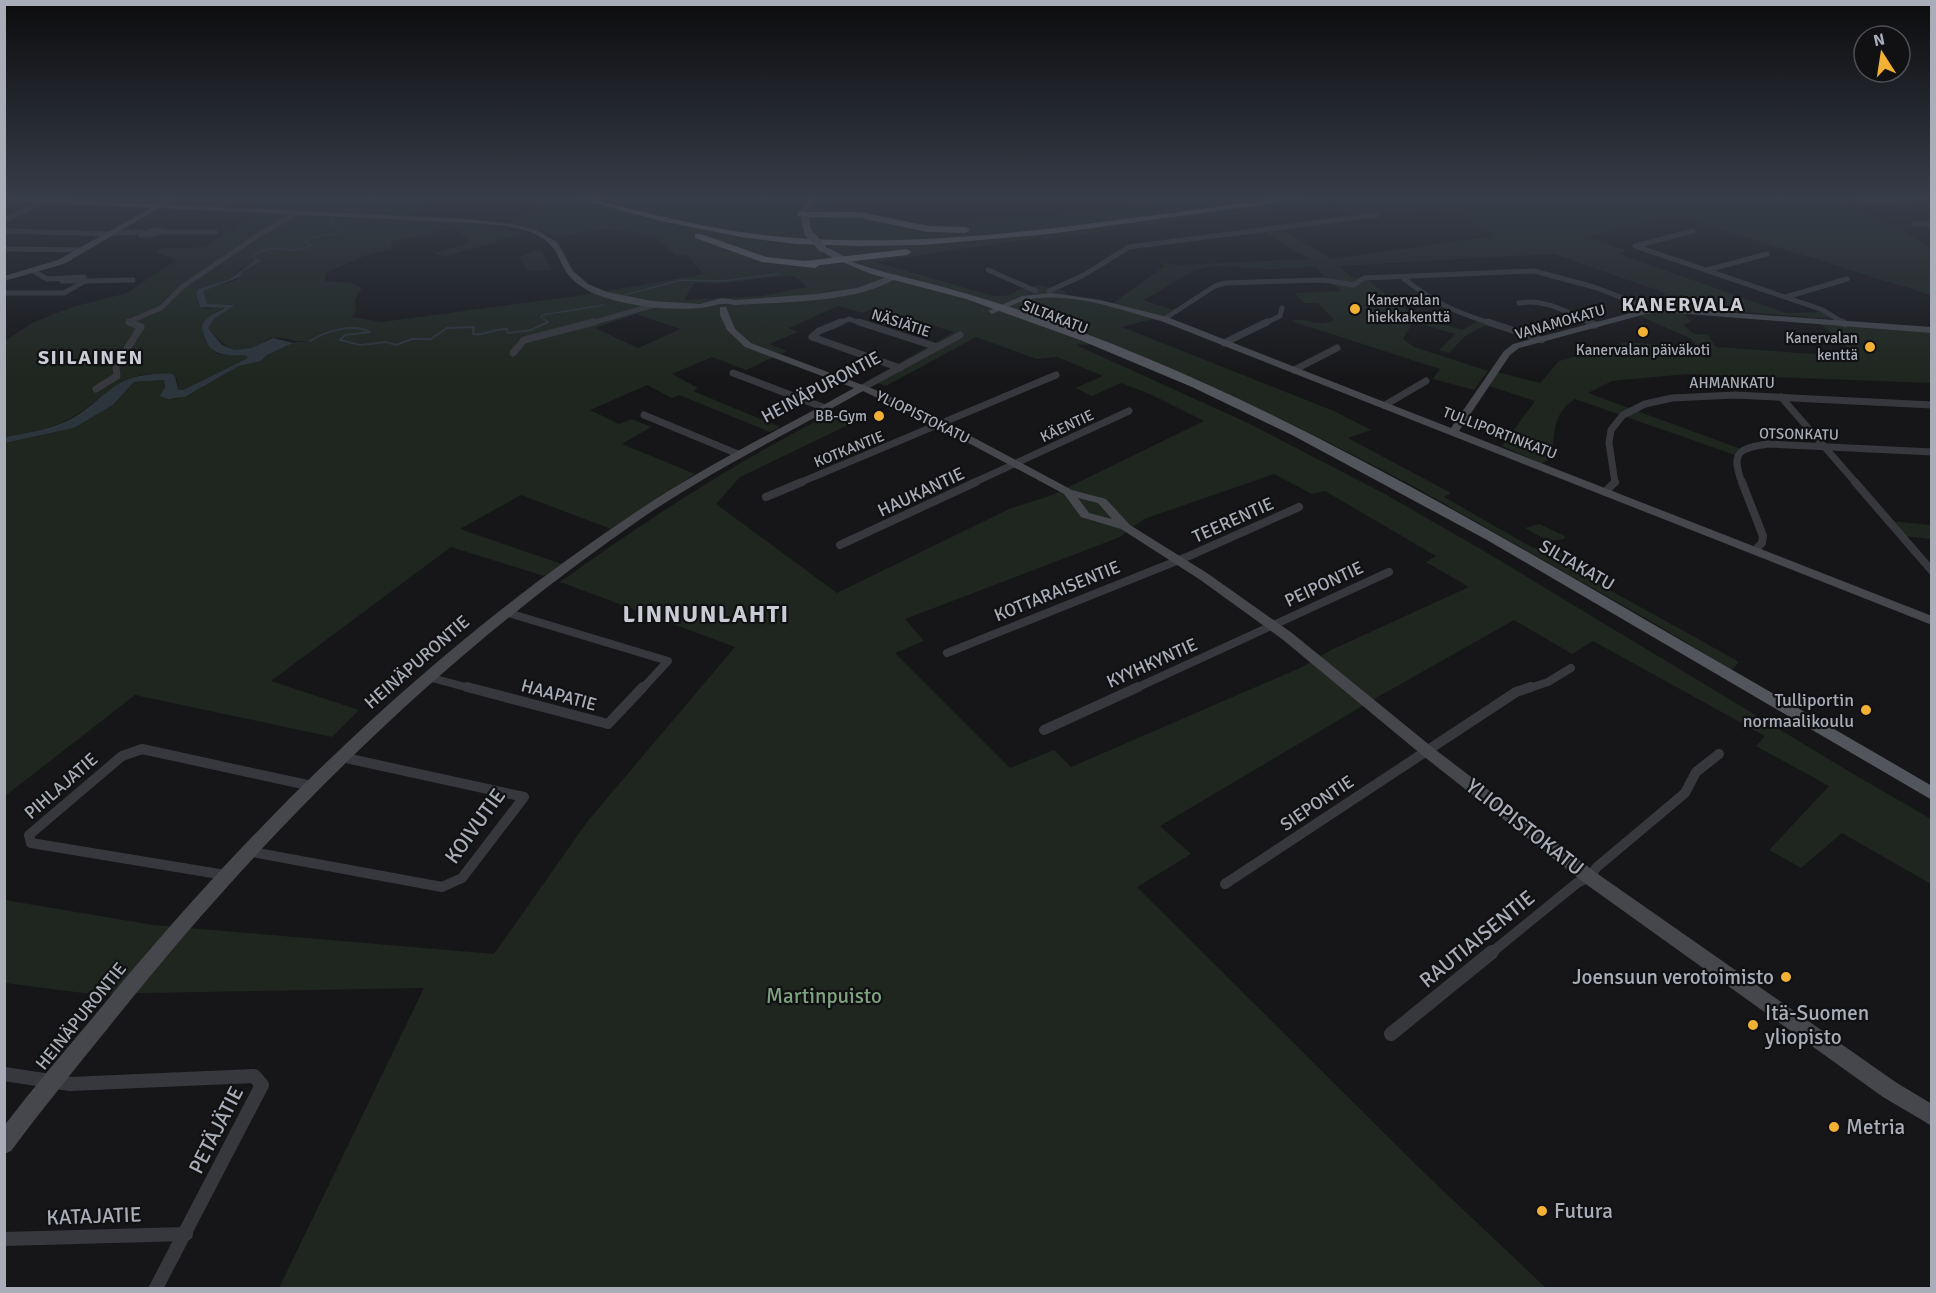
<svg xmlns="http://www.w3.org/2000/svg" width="1936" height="1293" font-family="Signika,sans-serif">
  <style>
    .green { fill: #1e261f; fill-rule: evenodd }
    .water { fill: #2c353c }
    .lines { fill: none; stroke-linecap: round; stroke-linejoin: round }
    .stream-far1 { stroke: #2c353c; stroke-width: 1.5 }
    .stream { stroke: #2c353c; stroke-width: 2 }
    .street-far4 { stroke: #37383d; stroke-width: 5 }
    .street-far3 { stroke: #37383d; stroke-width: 7 }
    .street-far2 { stroke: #37383d; stroke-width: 8 }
    .street-far1 { stroke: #37383d; stroke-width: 10 }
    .street { stroke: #37383d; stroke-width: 14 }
    .secondary { fill: #45474d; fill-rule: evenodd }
    .primary { fill: #53555c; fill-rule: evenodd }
    .highway { fill: #63666e; fill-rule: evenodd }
    .primary-bridge { stroke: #53555c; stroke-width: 8 }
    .poi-dot { fill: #f2b134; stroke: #111113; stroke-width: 2 }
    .labels { text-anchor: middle; stroke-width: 4.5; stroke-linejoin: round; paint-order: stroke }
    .far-poi-label { font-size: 15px; fill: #a8adb8; stroke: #111113; text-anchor: end }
    .far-street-label { font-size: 15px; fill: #a8adb8; stroke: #111113 }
    .street-label { font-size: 18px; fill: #a8adb8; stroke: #111113 }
    .poi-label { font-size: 18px; fill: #a8adb8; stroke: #111113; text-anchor: end }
    .far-district-label { font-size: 20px; font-weight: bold; letter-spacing: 1.5px; fill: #c9ccd4; stroke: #111113 }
    .near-street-label { font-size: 21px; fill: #a8adb8; stroke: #111113 }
    .near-poi-label { font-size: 21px; fill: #a8adb8; stroke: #111113; text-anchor: start }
    .near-park-label { font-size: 21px; fill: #7fa381; stroke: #111113 }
    .district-label { font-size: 24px; font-weight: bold; letter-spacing: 1.5px; fill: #c9ccd4; stroke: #111113 }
  </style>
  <rect width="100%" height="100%" fill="#161618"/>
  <g class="green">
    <path d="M266 199H453L429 204 408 217 247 210Z"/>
    <path d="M524 199H832L824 210 856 212 906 223 1047 216 1192 199H1831L1891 224 1931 248V295L1676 216 1587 237 1627 251 1619 254 1786 313 1827 312 1836 319 1663 306 1665 293 1553 254 1339 266 1351 277 1366 279 1416 317 1462 330 1480 320 1490 323 1465 336 1449 353 1439 350 1456 334 1413 322 1403 339 1414 347 1488 371 1474 390 1433 379 1440 369 1291 321C1308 316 1314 329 1334 320L1318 303H1303L1295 293 1341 291 1315 267 1271 269 1213 266 1193 271 1144 300 1173 310 1164 316 1122 327 1334 411 1371 430 1348 438 1451 493 1444 497 1533 548 1549 547 1573 560 1567 566C1624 599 1682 629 1739 662L1732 670 1647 619 1413 486 1328 442 1276 417 1096 344 1076 345 1248 423 1385 494 1489 554 1855 775 1931 819V884L1842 833 1801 868 1769 850 1829 786 1756 746 1765 736 1593 641 1572 654 1514 620 1369 702 1160 826 1191 854 1137 887 1416 1165 1546 1288H279L424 988 91 994 5 983V900L153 925 494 954 587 822 735 647 560 582C646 520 734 463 828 415L850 424 740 477 716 504 837 593 1009 509 1052 495 1204 421 1152 395 1121 383 1092 396 1075 388 1103 376 1057 357 1037 359 976 337 886 386 869 380 954 332 873 308 863 313 838 306 789 328 798 332 769 344 787 351 746 370 712 357 672 374 698 388 693 391 780 427 770 432 679 395 672 398 647 385 590 410 619 424 632 419 651 427 622 444 695 474 611 529 521 495 460 529 562 564 544 576 451 547 271 681 359 710 332 737 135 695 5 796V443L74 428 113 405 134 382 164 380 165 387 161 396 176 399 189 395 239 366 261 361 267 355 291 344 310 341C295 343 285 336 273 338 265 339 263 344 256 347 231 357 223 343 208 328L215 318 232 304 211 306 207 304 202 293 203 290 234 281 240 277 243 271 259 262 241 269 228 280 198 289 199 300 205 309 225 307 212 315 204 340 217 354 246 355 249 356 248 358 183 390H178L177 379C168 373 162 374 151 374 115 375 97 406 67 420 47 430 26 433 5 437V341L32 323 72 307 127 293 176 260 156 252 162 248 205 247 254 214 463 223 495 227 523 234 444 257 434 253 467 244 469 239 452 228 391 242 392 249 370 254 327 272 324 281 352 283 362 288 355 299 356 311 352 317 382 322 583 295 704 274 686 255 677 256 655 237 641 234 607 229 557 236 508 223 542 207ZM1334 204 1360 217 1434 208 1448 215 1459 214 1474 221 1468 224 1493 236 1332 259 1279 228 1261 230 1309 259 1177 265 1160 263 1165 266 1113 303 1067 294 1065 291 1038 285 1017 290C1012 297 1002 296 993 296L876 262 1042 237 1047 239 1179 220ZM787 276H794L807 287 762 296 684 300 694 283 716 284ZM636 314 681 329 638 348 595 328ZM1274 474 1312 494 1325 491 1436 556 1426 562 1469 587 1331 650 1300 668 1071 767 1054 750 1010 768 895 653 924 641 905 619 1120 537 1144 519Z"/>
    <path d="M534 251H542L552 270 527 271 519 257Z"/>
    <path d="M1652 311 1683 312 1691 322 1683 325 1694 334 1708 335 1716 347 1857 357 1820 323 1931 331V383L1687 374 1612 381 1588 393 1741 449 1735 455 1575 399C1552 415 1555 430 1552 457L1542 464 1502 446 1535 401 1489 386 1497 372 1540 383 1559 361 1627 342 1699 348 1690 338 1637 315Z"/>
    <path d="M1890 521 1931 525V539L1903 536Z"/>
    <path d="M1539 524 1565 536 1564 539 1548 541 1525 528Z"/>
  </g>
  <path class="water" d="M259 258 260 262 243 271 240 277 203 291 207 304 235 305 215 318 208 328 222 345 235 350 252 348 273 338 293 343 311 341 291 344 267 355 261 361 239 366 185 397 168 399 160 396 165 387 164 380 134 382 113 405 74 428 5 443V437C26 433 47 430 67 421 102 404 109 376 155 374 175 373 175 371 178 390H183L248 358 246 355C227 356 209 356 204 335 202 329 201 326 205 321 210 314 219 312 225 308L200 307 196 293 198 289 228 280Z"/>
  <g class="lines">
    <g class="stream-far1">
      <path d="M340 213 343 210 369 209 367 204 370 199"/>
      <path d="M256 262 253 255C276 241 289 256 311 246L306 241 312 237 343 233 341 229 330 224 332 218"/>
      <path d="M624 295 681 280 723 281 778 274"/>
      <path d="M545 324 548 322 541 317 542 315 604 305"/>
    </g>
    <path class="stream" d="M310 341C325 331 354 323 370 332L345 335 340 340 360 345 386 342 396 345 412 339H431L447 328 474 327 473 334C484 336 495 328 507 329L508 333 531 330 548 322"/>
    <g class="street-far4">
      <path d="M1859 201 1924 199"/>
      <path d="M157 208 170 199"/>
      <path d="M4 220 43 202"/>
      <path d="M1914 224H1932"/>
      <path d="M154 230 162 231 151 235H141Z"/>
      <path d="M4 231 112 234"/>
      <path d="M1693 231 1635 246 1823 310 1845 324"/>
      <path d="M161 232H215"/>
      <path d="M114 233 142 232"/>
      <path d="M4 249 84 250"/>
      <path d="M988 270 1036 291"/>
      <path d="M1707 270 1767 254"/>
      <path d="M35 272 47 279 84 277 74 281H62L64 279"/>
      <path d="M1403 278C1436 304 1453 311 1493 324"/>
      <path d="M85 281 133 280"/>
      <path d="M1049 291 1084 275 1129 247 1377 215"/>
      <path d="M4 293H64L85 281 78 280"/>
      <path d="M1786 297 1847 279"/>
      <path d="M1519 303C1545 298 1569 313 1592 324"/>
      <path d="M1164 319 1215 286 1225 283 1323 280 1354 285 1364 278 1534 271 1594 287 1654 310"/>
      <path d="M133 324 128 322 161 308 182 287 254 238 296 213"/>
      <path d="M588 324 658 304"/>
      <path d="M837 324 849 319 864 324"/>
      <path d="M1264 324 1280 316 1282 308"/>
    </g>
    <g class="street-far3">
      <path d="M841 322 819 331 812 337 900 368"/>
      <path d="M859 322 937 347"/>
      <path d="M1488 322 1542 340"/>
      <path d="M1589 322 1595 325"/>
      <path d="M1842 322 1845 324"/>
      <path d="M1224 343 1267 322"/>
      <path d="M513 353 524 340 594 322"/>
      <path d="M1294 370 1337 348"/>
      <path d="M733 373 825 408"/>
      <path d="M862 388 960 335"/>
      <path d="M96 389 117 376 116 366 141 327 129 322"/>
      <path d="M1781 397 1856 483"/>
      <path d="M1385 405 1426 381"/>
      <path d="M644 415 738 454"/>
      <path d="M799 483 1056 375"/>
      <path d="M973 483 1129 411"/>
      <path d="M1615 483 1609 443 1611 430 1623 415 1645 404 1672 398 1735 395 1932 405"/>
      <path d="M1742 483C1731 453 1737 448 1769 444L1932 452"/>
    </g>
    <g class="street-far2">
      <path d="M1742 482 1763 536 1762 543 1755 550"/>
      <path d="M1855 482 1932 571"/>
      <path d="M1605 492 1615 482"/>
      <path d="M766 497 802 482"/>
      <path d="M840 545 976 482"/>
      <path d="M505 612 668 661 642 689"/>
      <path d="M947 653 1189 556 1299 507"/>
      <path d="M428 677 473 689"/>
      <path d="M1134 689 1389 572"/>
      <path d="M1527 689 1548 682 1571 668"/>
    </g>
    <g class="street-far1">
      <path d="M467 687 608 724 643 687"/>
      <path d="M1044 730 1138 687"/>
      <path d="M247 851 442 887 462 878 524 797 341 757"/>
      <path d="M225 875 31 843 29 835 122 756 142 749 312 786"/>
      <path d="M1225 884 1516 692 1531 687"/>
      <path d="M1491 953 1577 883 1589 877 1597 867 1685 793 1696 772 1719 754"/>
    </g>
    <g class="street">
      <path d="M1391 1034 1492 952"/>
      <path d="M4 1074 70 1084 254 1076 262 1085 156 1288"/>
      <path d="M4 1239 186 1234"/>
    </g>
    <g class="secondary">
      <path d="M4 199H49L467 219 513 224 538 231 557 242 573 271 588 284 607 292 652 301 700 304 722 298 736 300 817 294 857 288 895 274 899 276C864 303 779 302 735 305 721 301 713 307 699 308 666 311 626 306 595 294 582 288 570 280 564 268 560 261 558 254 553 248 534 224 495 225 467 223L159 208 64 264 4 281V276L58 260 151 208 4 201Z"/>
      <path d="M810 199H817L803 215H799V213Z"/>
      <path d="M1051 293 1100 300 1167 317 1451 428 1504 351 1513 344 1646 309 1663 308 1932 327V333L1663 312 1646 314 1519 348 1510 355 1459 431 1932 616V625L1161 321C1121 310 1074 292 1032 299 1018 301 1005 309 992 314L988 311 1022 296Z"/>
      <path d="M720 307H726L735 329 751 343 876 390 954 427 1072 490 1106 499 1130 525 1207 573 1292 633 1432 747 1595 872 1897 1083 1932 1104V1126L1883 1097 1583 882 1422 755 1282 639 1199 579 1121 529 1081 517 1064 494 946 431 863 391C789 433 712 470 642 518 437 659 262 834 108 1028 75 1069 42 1109 11 1151L4 1154V1126C33 1088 64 1052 95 1015 251 824 429 649 636 512 706 465 781 429 854 388L745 347 727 330 720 315ZM1078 498 1098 503 1112 519 1089 513Z"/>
    </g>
    <g class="primary">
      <path d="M805 212 812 214 809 219 812 232 808 234 804 232 801 219Z"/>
      <path d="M819 246C832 247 846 259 858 264 876 270 894 275 912 279 1144 336 1364 458 1570 576 1690 646 1811 715 1932 786V800L1487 540 1292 435 1192 387 1080 340 966 299 871 274 835 259 819 250Z"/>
    </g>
    <g class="highway">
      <path d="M578 199H592C659 216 727 234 797 238 959 249 1119 218 1279 199H1305L1049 234 923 245 859 246 796 244 741 237 661 221Z"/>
      <path d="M798 212H860L928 226 966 227 970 230 966 233 928 232 860 218 801 217 798 216Z"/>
      <path d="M695 234H701L766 257 805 261 907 249 912 252 907 255 820 265 815 268 762 262 695 238Z"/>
    </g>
    <path class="primary-bridge" d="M808 232 822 248"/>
  </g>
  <linearGradient id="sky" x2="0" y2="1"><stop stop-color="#0c0c0d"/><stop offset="0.52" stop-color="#363c48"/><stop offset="1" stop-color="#363c48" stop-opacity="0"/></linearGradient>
  <rect width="1936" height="380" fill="url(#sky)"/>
  <g class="poi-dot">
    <circle cx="1355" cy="309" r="6"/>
    <circle cx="1643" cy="332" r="6"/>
    <circle cx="1870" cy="347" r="6"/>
    <circle cx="879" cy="416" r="6"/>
    <circle cx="1866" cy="710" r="6"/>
    <circle cx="1786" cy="977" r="6"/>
    <circle cx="1753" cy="1025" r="6"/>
    <circle cx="1834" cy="1127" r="6"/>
    <circle cx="1542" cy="1211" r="6"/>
  </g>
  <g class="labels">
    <g class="far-poi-label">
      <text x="1367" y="305" text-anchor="start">Kanervalan<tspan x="1367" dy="17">hiekkakenttä</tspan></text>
      <text x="1858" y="343">Kanervalan<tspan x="1858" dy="17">kenttä</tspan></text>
      <text x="1643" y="355" text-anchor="middle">Kanervalan päiväkoti</text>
      <text x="867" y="421">BB-Gym</text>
    </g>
    <g class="far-street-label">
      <text transform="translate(1055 317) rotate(21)" y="5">SILTAKATU</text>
      <text transform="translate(1560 322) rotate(-16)" y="5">VANAMOKATU</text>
      <text transform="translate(901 323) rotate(18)" y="5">NÄSIÄTIE</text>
      <text x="1732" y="388">AHMANKATU</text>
      <text transform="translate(923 417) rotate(26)" y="5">YLIOPISTOKATU</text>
      <text transform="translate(1067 426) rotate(-25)" y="5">KÄENTIE</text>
      <text transform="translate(1500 433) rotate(21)" y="5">TULLIPORTINKATU</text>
      <text transform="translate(1799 434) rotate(1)" y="5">OTSONKATU</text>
      <text transform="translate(849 449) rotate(-22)" y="5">KOTKANTIE</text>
    </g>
    <g class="street-label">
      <text transform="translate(821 387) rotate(-28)" y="6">HEINÄPURONTIE</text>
      <text transform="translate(921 492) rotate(-25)" y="6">HAUKANTIE</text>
      <text transform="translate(1233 520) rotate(-24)" y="6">TEERENTIE</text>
      <text transform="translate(1577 565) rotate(30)" y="6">SILTAKATU</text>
      <text transform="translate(1324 584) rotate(-25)" y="6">PEIPONTIE</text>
      <text transform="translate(1057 591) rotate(-22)" y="6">KOTTARAISENTIE</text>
      <text transform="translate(417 662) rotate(-41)" y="6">HEINÄPURONTIE</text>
      <text transform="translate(1152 663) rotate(-24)" y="6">KYYHKYNTIE</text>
      <text transform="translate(559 695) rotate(15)" y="6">HAAPATIE</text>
      <text transform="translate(61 786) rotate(-41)" y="6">PIHLAJATIE</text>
      <text transform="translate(1317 803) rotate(-34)" y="6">SIEPONTIE</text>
      <text transform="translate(81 1016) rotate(-51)" y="6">HEINÄPURONTIE</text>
    </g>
    <g class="poi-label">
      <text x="1854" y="706">Tulliportin<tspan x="1854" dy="21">normaalikoulu</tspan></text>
    </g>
    <g class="far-district-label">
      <text x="1683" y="311">KANERVALA</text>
      <text x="91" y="364">SIILAINEN</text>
    </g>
    <g class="near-street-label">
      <text transform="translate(475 826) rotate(-54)" y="7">KOIVUTIE</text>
      <text transform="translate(1525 827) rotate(38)" y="7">YLIOPISTOKATU</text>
      <text transform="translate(1477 939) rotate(-39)" y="7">RAUTIAISENTIE</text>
      <text transform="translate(216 1130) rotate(-63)" y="7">PETÄJÄTIE</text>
      <text transform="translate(94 1216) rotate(-2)" y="7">KATAJATIE</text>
    </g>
    <g class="near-poi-label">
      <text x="1774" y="984" text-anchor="end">Joensuun verotoimisto</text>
      <text x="1765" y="1020">Itä-Suomen<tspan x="1765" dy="24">yliopisto</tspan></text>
      <text x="1846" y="1134">Metria</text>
      <text x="1554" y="1218">Futura</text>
    </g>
    <g class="near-park-label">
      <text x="824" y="1003">Martinpuisto</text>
    </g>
    <g class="district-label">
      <text x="706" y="622">LINNUNLAHTI</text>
    </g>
  </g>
  <rect width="1936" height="1293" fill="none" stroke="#a8adb8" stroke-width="12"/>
  <g transform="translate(1882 54) rotate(348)"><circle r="28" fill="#111113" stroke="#4d4f55" stroke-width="1.5"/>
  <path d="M0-4.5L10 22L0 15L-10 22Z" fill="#f2b134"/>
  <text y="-9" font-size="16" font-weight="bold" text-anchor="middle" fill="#a8adb8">N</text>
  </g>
</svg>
